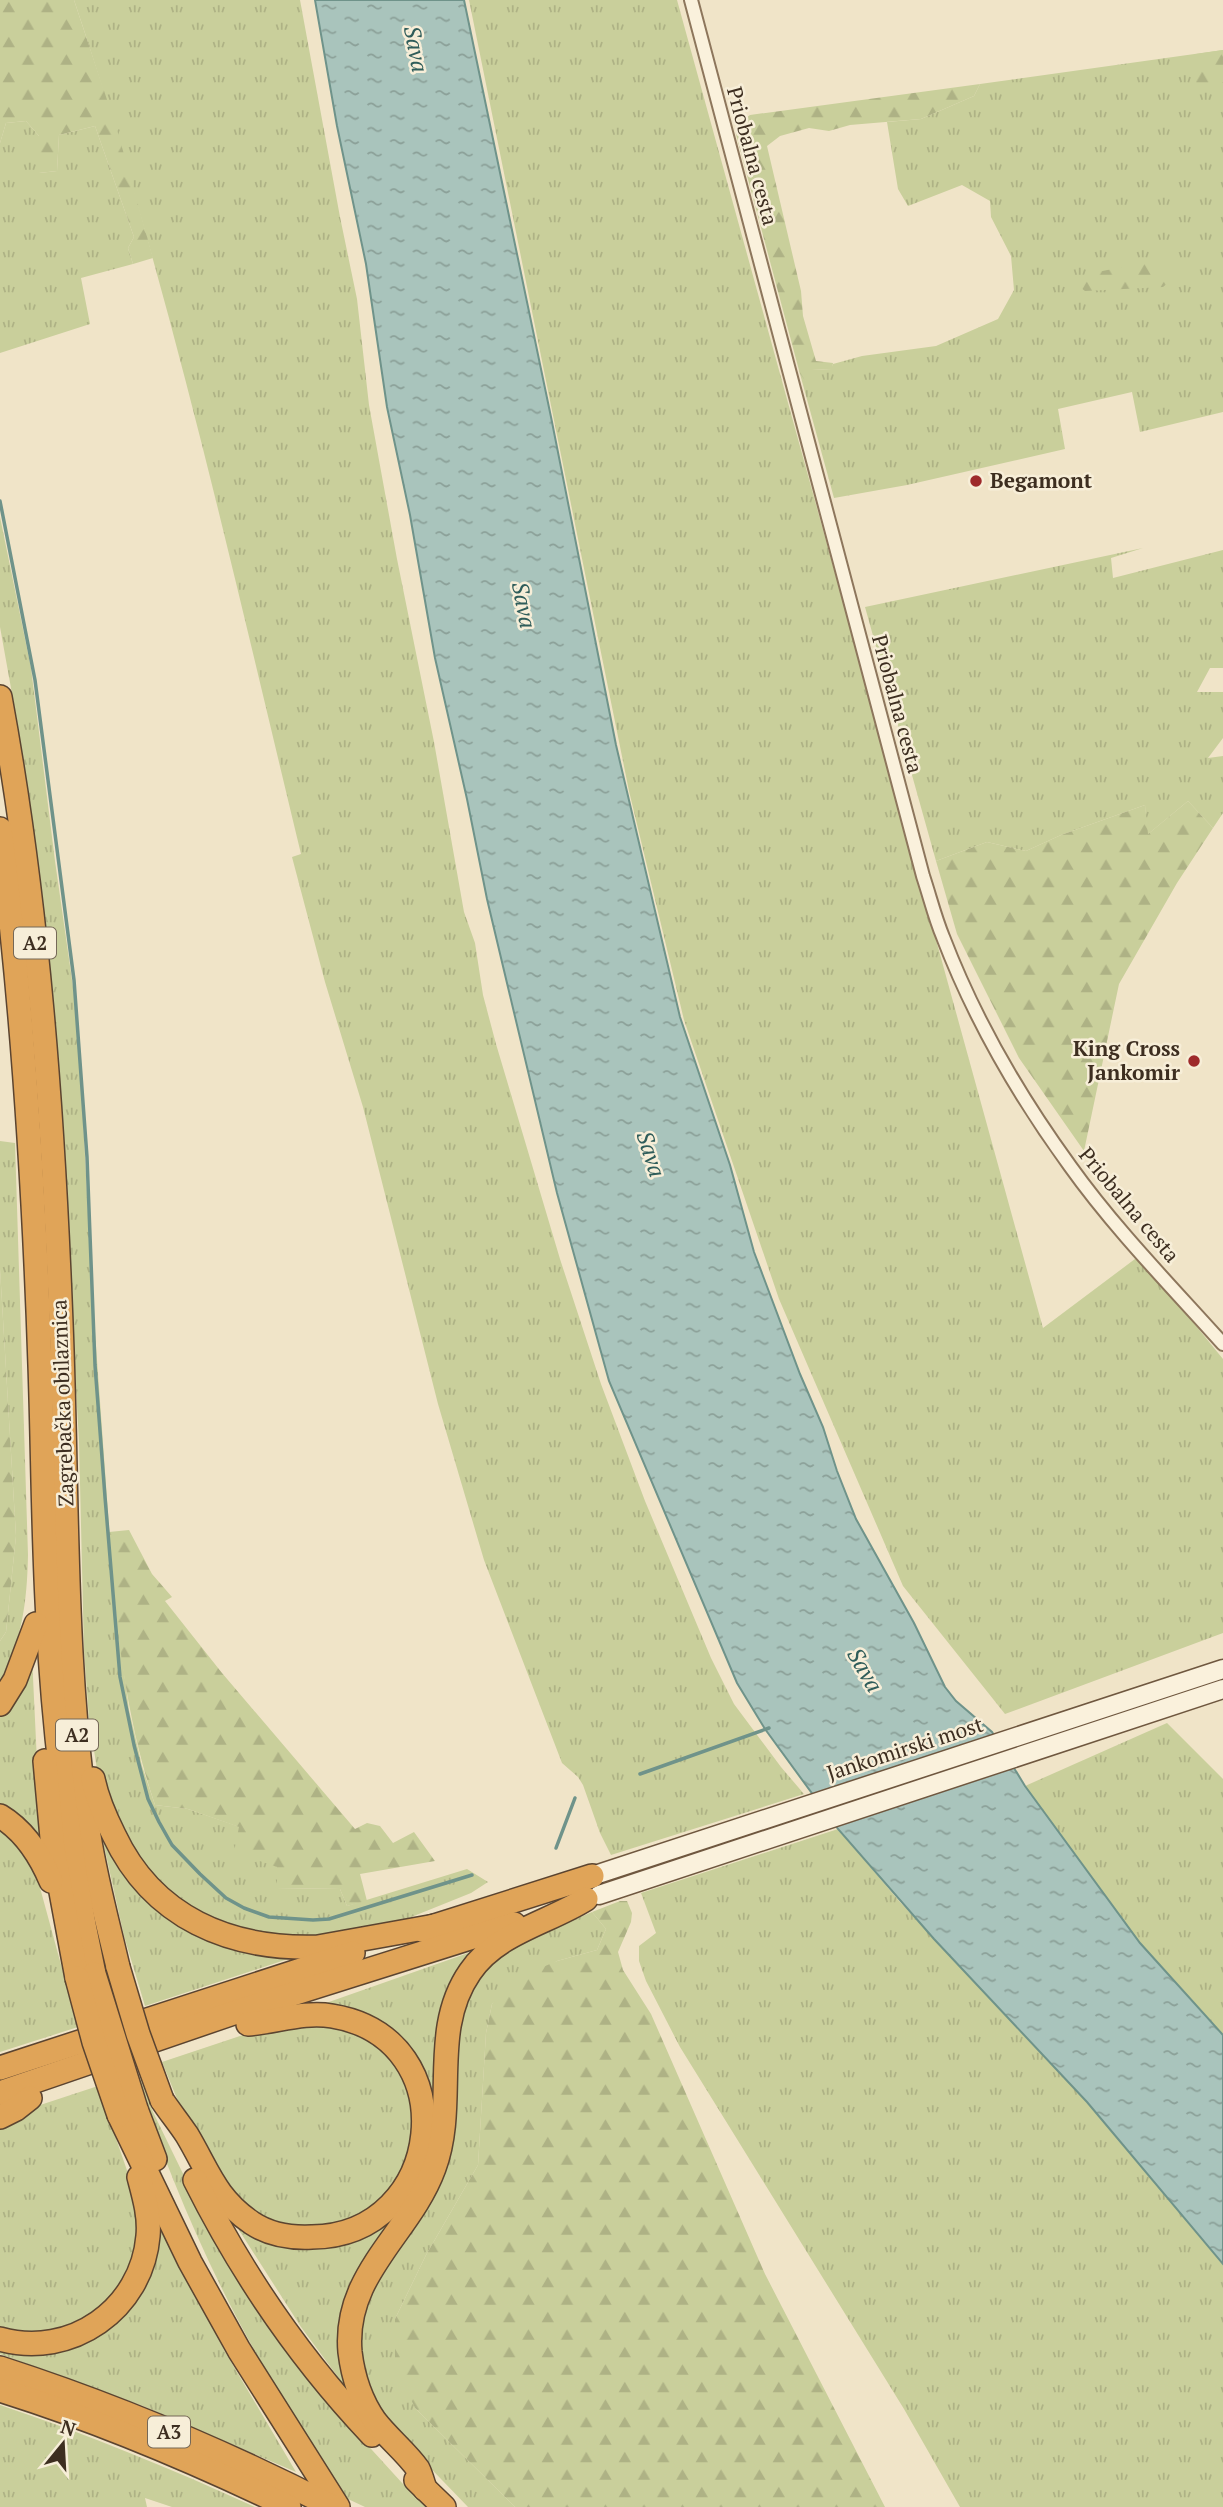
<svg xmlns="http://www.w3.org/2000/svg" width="1223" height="2507" font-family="'PT Serif',serif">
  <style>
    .grass { fill: url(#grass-tufts) }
    .forest { fill: url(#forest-firs) }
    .water { fill: url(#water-ripples); stroke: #6f938a; stroke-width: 2 }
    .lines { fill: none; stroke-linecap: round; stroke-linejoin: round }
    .stream { stroke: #6f938a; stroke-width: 3.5 }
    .minor-casing { stroke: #8d765c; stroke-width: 16 }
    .secondary-casing { stroke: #6f573f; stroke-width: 21 }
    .motorway-casing { stroke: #5b4430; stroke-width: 26 }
    .minor { stroke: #faf1dc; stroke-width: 12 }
    .secondary { stroke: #faf1dc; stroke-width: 18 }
    .motorway { stroke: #e0a458; stroke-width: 23 }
    .motorway-bridge-casing { stroke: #5b4430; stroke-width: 26; stroke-linecap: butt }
    .motorway-bridge { stroke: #e0a458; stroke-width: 23 }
    .poi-dot { fill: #9e2a2b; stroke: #f7eed8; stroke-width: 2.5 }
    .labels { text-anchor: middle; stroke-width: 5; stroke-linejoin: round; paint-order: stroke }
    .shield { fill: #f7eed8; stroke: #756857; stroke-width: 2 }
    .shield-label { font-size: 19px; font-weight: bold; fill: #3d2e20 }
    .street-label { font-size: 21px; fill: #3d2e20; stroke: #f7eed8 }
    .poi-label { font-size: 21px; font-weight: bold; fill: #3d2e20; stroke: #f7eed8; text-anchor: start }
    .water-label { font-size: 23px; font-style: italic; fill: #2f5d5a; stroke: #f7eed8 }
  </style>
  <defs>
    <pattern id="grass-tufts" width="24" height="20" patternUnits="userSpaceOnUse" patternTransform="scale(1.75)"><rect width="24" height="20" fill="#c9cf9b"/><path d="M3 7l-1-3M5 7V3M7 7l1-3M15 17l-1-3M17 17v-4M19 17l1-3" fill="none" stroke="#aeb285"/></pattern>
    <pattern id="forest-firs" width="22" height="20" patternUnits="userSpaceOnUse" patternTransform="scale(1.75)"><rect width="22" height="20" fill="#c9cf9b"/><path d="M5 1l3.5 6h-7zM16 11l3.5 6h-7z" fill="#aeb285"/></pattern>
    <pattern id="water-ripples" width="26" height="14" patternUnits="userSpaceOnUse" patternTransform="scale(1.75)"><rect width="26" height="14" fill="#a9c4bc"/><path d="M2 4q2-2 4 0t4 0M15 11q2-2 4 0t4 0" fill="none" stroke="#8ba098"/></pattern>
  </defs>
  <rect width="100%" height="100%" fill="#f0e4c8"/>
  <g class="grass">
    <path d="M74 0H300L340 217 357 299 369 405 397 559 434 742 464 912 475 943 483 995 496 1044 560 1259 601 1384 645 1501 711 1658 734 1704 781 1767 804 1794 611 1855 600 1833 583 1785 578 1777 562 1763 484 1560 438 1404 363 1107 325 982 292 857 301 854C232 568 168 280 74 0Z"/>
    <path d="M469 0H677L1043 1328 1139 1256 1223 1359V1633L1005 1714 903 1586 779 1299 684 1020 629 791Z"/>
    <path d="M1223 50V412L1140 432 1132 392 1058 409 1065 449 907 485 834 498 800 374 807 382 811 370 831 369 833 364 862 356 936 346 998 319 1014 290 1011 256 991 217 990 201 962 185 908 206 898 189 887 122 921 119 974 96 980 84Z"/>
    <path d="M26 121 39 136V173L57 171 59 135 95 126 134 237 128 248 133 264 81 278 90 324 0 353V143L6 123Z"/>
    <path d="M0 517 31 668 55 861 78 1022 92 1290 114 1596 129 1710 142 1766 155 1805 188 1809 240 1827 277 1867V1888L340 1889 347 1906 467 1869 488 1882 471 1893 394 1924 361 1933 273 1940 199 1918 142 1871 99 1782 89 1719 84 1651 79 1441 55 1023 40 884 18 727 0 627Z"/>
    <path d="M1143 548 1111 558 1113 578 1223 550V668H1210L1197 692H1223V738L1208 758 1223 756V813L1213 828 1188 801 1147 835 1145 805 1061 835 1026 851 987 842 936 861 865 607Z"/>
    <path d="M0 1141 15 1143 28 1555C27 1604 22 1638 0 1684V1641L6 1632 16 1536 0 1269Z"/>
    <path d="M32 1656 38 1783 49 1863 0 1809V1715Z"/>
    <path d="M1167 1723 1223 1779V2035L1140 1943 1025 1786Z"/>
    <path d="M0 1829 24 1851 39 1884 78 2027 0 2052Z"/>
    <path d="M838 1829 899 1901 1087 2102 1223 2264V2507H960L904 2409 680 2047 646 1981 639 1961V1946L656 1933 641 1893Z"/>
    <path d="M102 1837C108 1850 114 1863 123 1875 145 1907 186 1937 224 1945 249 1951 275 1952 300 1955L145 2006 124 1936Z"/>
    <path d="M592 1912 606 1929 597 1950 557 1961 492 2004 486 2033 478 2165 426 2255 395 2319 415 2408 515 2507H468L387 2423 364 2382 359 2330 372 2286 405 2237 453 2037 478 1973 510 1948Z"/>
    <path d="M471 1952 452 1981 439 2018 435 2060 436 2116 424 2173 368 2257 352 2396 301 2327 230 2216 317 2247 356 2238 409 2193 418 2067 309 2009Z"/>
    <path d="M294 2021 360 2029 406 2072 418 2135 390 2197 327 2232 274 2225 230 2197 189 2128 162 2062 264 2028Z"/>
    <path d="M137 2070 153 2112 206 2221 342 2417 403 2484 427 2507H365L348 2499C310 2441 271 2383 239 2322 196 2241 163 2157 132 2071Z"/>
    <path d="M98 2086 132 2185 139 2235 135 2254 125 2282 97 2317 45 2336 0 2331V2122L25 2110Z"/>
    <path d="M150 2198 224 2350 296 2472 143 2406 0 2354V2348L19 2353 129 2303Z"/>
    <path d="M0 2405C87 2434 172 2469 255 2507H172L145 2498 147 2507H0Z"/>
  </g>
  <g class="forest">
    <path d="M0 0H74L118 133 153 258 133 264 128 248 134 237 95 126 59 135 57 171 39 173V136L26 121 6 123 0 143Z"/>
    <path d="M1223 50V82L1196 84V54Z"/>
    <path d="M980 84 974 96 921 119 850 125 829 131 809 128 780 136 767 146 801 291 803 316 816 361 833 363 832 369 812 370 813 379 807 383 800 374 736 134 743 120 750 115Z"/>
    <path d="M1152 261H1170L1175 277 1163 287 1085 291 1068 278Z"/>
    <path d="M1188 801 1213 828 1177 883 1119 984 1084 1151 1019 1058 957 934 936 861 987 842 1026 851 1061 835 1145 805 1148 834Z"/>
    <path d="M0 1269 16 1536 6 1632 0 1641Z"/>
    <path d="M129 1530 152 1574 172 1597 165 1601 222 1673 355 1829 367 1823 380 1826 393 1843 414 1832 435 1861 360 1874 367 1901 347 1906 340 1889 277 1888V1867L234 1852 239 1827 188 1809 155 1805C125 1716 116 1626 109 1532Z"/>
    <path d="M620 1901H627L632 1913 631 1922 618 1952 623 1970 651 2014 765 2274 885 2507H515L415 2408 395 2364V2319L426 2255 478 2165 486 2033 492 2004 517 1978 557 1961 597 1950 606 1929 592 1912Z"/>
  </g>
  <path class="water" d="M315 0H464L551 417 616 745 680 1017 730 1165 754 1252 800 1374 823 1427 837 1471 856 1519 914 1623 945 1687 956 1701 992 1732 1025 1786 1140 1943 1223 2035V2264L1087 2102 934 1939 838 1829 765 1729 737 1683 609 1381 557 1193 487 899 467 799 435 658 410 515 387 407 366 264 337 126Z"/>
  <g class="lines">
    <g class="stream">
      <path d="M0 501 35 680 74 980 87 1157 95 1365 105 1497 120 1677 134 1745 148 1799 159 1822 172 1845 200 1874 226 1898 244 1908 269 1917 313 1920 329 1919 472 1875"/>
      <path d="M640 1774 769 1728"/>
      <path d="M556 1848 575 1798"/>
    </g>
    <g class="minor-casing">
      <path id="minor" d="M691 0 923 876C930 897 935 918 943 937 974 1018 1019 1096 1070 1166 1115 1229 1171 1286 1223 1344"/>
    </g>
    <g class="secondary-casing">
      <g id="secondary">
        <path d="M592 1876 1223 1669"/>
        <path d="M599 1895 1223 1689"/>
      </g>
    </g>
    <g class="motorway-casing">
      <g id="motorway">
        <path d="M0 697C38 903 53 1114 61 1323 68 1494 63 1667 89 1836 96 1880 108 1924 118 1967"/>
        <path d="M0 829C23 1007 34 1186 40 1365 43 1450 43 1535 48 1619 54 1738 69 1857 94 1974"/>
        <path d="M0 1704 15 1680 36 1624"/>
        <path d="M45 1761 53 1849 77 1978"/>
        <path d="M93 1779C97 1799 105 1817 114 1835 153 1918 230 1950 318 1947L435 1926"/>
        <path d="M0 1816C25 1831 40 1855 51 1881"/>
        <path d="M422 1930 592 1876"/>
        <path d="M0 2068 353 1953"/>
        <path d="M0 2093 245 2009 514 1924"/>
        <path d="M162 2100C170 2112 179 2123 187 2135 208 2170 215 2198 252 2223 270 2235 291 2238 312 2237 445 2236 468 2038 332 2016 304 2011 276 2022 248 2024"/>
        <path d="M136 2109 155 2159"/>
        <path d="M119 2115 190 2262 239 2350 338 2507"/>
        <path d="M0 2117 16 2109 30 2098"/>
        <path d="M195 2180C241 2272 301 2360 372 2435"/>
        <path d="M0 2339C71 2359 142 2309 148 2236 150 2216 144 2196 139 2177"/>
        <path d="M0 2368C114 2405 226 2452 333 2507"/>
        <path d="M0 2390C99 2421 196 2462 289 2507"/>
        <path d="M416 2480 444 2507"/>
        <path d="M425 2489C423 2483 421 2475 418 2469 406 2452 388 2438 375 2421 361 2401 353 2377 350 2352 343 2274 410 2234 434 2168 458 2104 429 2031 470 1972 496 1933 548 1923 586 1899"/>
      </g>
    </g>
    <use href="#minor" class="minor"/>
    <use href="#secondary" class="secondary"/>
    <use href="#motorway" class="motorway"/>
    <g class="motorway-bridge-casing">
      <g id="motorway-bridge">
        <path d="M118 1967 138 2034 162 2100"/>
        <path d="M94 1974 136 2109"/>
        <path d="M77 1978 94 2042 119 2115"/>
      </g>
    </g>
    <use href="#motorway-bridge" class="motorway-bridge"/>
  </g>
  <g class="poi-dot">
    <circle cx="976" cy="481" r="7"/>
    <circle cx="1194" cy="1061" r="7"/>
  </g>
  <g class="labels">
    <g class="shield">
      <rect x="14" y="927.5" width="42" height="31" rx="5"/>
      <rect x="56" y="1719.5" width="42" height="31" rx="5"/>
      <rect x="148" y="2416.5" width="42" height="31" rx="5"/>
    </g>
    <g class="shield-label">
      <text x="35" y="950">A2</text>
      <text x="77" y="1742">A2</text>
      <text x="169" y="2439">A3</text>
    </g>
    <g class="street-label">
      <text transform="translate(752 156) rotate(75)" y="7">Priobalna cesta</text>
      <text transform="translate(897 704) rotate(75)" y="7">Priobalna cesta</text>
      <text transform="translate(1129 1205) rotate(50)" y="7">Priobalna cesta</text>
      <text transform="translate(63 1403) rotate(-92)" y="7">Zagrebačka obilaznica</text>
      <text transform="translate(905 1749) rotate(-18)" y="7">Jankomirski most</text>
    </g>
    <g class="poi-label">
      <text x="990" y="488">Begamont</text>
      <text x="1180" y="1056" text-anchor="end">King Cross<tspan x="1180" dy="24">Jankomir</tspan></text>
    </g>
    <g class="water-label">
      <text transform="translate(416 49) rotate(79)" y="8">Sava</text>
      <text transform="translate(524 605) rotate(79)" y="8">Sava</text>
      <text transform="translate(651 1154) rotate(72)" y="8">Sava</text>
      <text transform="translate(865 1670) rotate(60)" y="8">Sava</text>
    </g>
  </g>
  <g transform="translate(63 2444) rotate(18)" stroke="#f7eed8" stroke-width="5" paint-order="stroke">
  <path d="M0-5L12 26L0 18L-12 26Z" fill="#3d2e20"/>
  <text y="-10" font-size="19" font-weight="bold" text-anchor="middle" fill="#3d2e20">N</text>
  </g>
</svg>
